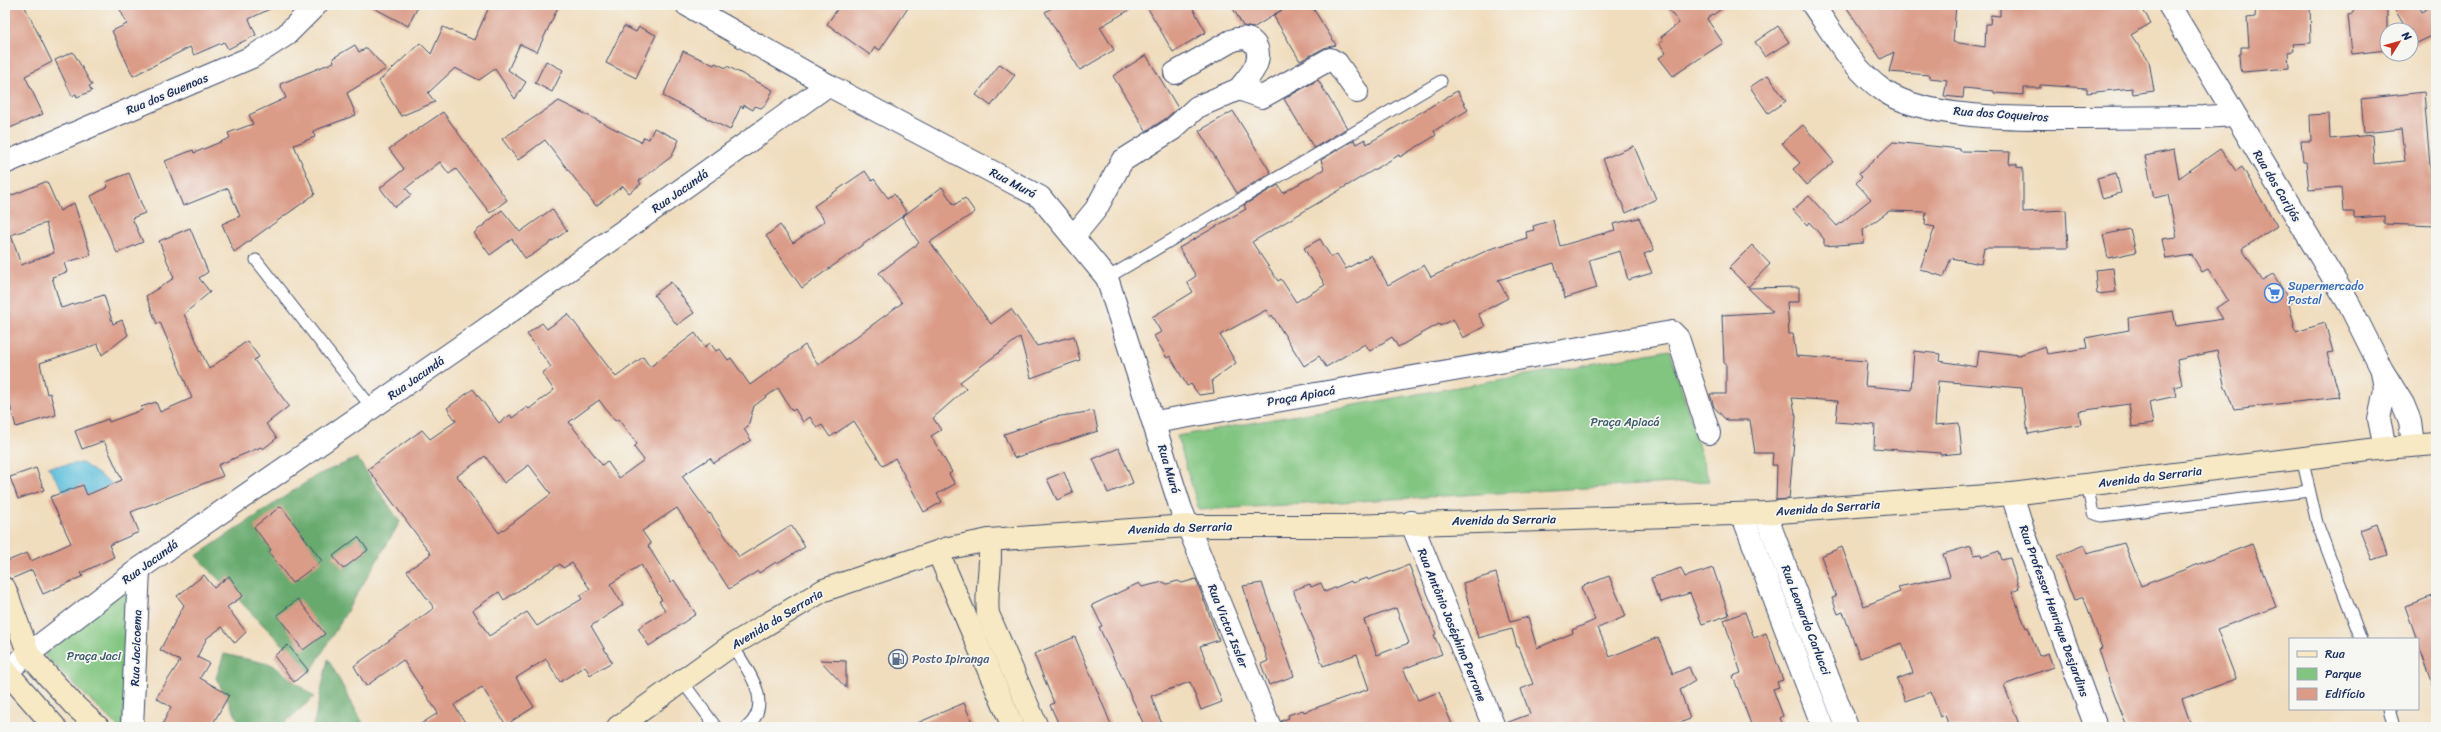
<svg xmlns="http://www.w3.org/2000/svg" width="2441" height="732" font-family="Sriracha,sans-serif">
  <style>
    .green { fill: #81c580; stroke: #4e7a6f }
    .forest { fill: #68aa6e; stroke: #426c66 }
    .water { fill: #5dc0dc; stroke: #3c789d }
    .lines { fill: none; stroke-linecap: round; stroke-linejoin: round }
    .stream { stroke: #5dc0dc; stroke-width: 6 }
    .building { fill: #da9b87; fill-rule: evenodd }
    .lane-casing { stroke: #3b496c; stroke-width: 13 }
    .street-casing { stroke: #3b496c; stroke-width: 24 }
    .secondary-casing { stroke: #3b496c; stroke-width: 24 }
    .lane { stroke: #fff; stroke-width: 11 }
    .street { stroke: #fff; stroke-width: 22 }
    .secondary { stroke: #f6e9c3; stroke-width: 22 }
    .labels { text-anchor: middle; stroke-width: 3.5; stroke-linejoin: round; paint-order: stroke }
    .street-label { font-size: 12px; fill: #1b2f5e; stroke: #f6f6f2 }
    .shop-label { font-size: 12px; fill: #366cbe; stroke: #f6f6f2; text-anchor: start }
    .park-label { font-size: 12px; fill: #3a5c68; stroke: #f6f6f2 }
    .service-label { font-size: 12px; fill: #4e5e75; stroke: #f6f6f2; text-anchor: start }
  </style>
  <rect width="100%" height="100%" fill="#f6f6f2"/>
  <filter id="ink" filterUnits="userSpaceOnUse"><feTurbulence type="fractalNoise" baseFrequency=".025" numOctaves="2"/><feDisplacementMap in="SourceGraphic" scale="8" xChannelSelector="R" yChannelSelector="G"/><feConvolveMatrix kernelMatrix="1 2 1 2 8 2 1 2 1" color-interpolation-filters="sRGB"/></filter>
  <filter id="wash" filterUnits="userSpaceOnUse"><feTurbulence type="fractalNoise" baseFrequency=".012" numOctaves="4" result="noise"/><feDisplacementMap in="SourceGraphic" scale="16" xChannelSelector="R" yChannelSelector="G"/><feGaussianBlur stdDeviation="0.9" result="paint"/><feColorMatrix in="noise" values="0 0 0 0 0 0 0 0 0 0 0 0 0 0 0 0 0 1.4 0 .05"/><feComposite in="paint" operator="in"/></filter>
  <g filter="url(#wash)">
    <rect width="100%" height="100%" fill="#f0ddbd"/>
    <g class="green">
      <path d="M1670 350 1709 481 1199 510 1177 436Z"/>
      <path d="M131 582 123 727H118L44 655Z"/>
    </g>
    <g class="forest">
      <path d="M357 458 400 522 310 673 196 556 317 475Z"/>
      <path d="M224 654 273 665 314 697 280 727H242L216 678Z"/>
      <path d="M328 659 365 727H313Z"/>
    </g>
    <path class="water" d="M82 463 114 485 74 506 48 467Z"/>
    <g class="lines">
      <path class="stream" d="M5 638 6 641"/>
    </g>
    <g id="blocks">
      <g class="building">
        <path d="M5 5H24L52 62 25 76 43 114 5 130Z"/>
        <path d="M118 5H278L249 19 256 35 228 49 224 42 194 55 190 47 133 76 112 31 127 24Z"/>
        <path d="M368 5H419L408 26Z"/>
        <path d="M490 5H559L537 52 520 44 508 70 526 82 515 99 495 69 479 80 455 68 428 93 435 102 401 116 379 81 420 43 431 54 443 27 474 40Z"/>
        <path d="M840 5H910L880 50 875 47 870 55 827 24Z"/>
        <path d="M1057 5H1138L1100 27 1114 50 1080 70 1045 12Z"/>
        <path d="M1146 5H1191L1206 32 1173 52Z"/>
        <path d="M1231 5H1290L1253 28 1243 26Z"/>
        <path d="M1291 5H1311L1336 45 1324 48 1300 61 1273 15Z"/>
        <path d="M1665 5H1727L1707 19 1723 43 1673 76 1659 58 1666 53 1659 43 1663 41 1661 37 1679 23Z"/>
        <path d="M1845 5H1956L1953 42 1985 47 1986 24H1990L1991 15 2000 16V5H2140L2151 23 2131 35 2149 61 2154 91 2133 94 2132 88 2087 93V88L2040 85V88H2024V95L1994 93V91L1964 88 1963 98 1944 96 1947 80 1930 78V75L1889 72 1894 52 1881 59Z"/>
        <path d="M2256 5H2310L2311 43 2293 44 2294 51 2288 52 2289 68 2243 72 2240 69 2239 54H2241V47H2249L2247 18 2255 17Z"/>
        <path d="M2354 5H2387V50L2352 54 2348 15 2353 14Z"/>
        <path d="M2392 5H2419L2422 12 2431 5H2436V34L2415 44 2411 37V30H2407Z"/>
        <path d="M624 26 636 32 639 27 656 35 636 78 606 63Z"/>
        <path d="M1778 26 1789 42 1765 57 1755 42Z"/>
        <path d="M355 45 359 52 367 48 386 69 347 93 356 115 313 131 315 137 294 145 315 194 234 252 222 224 240 216 228 188 183 206 165 161 193 150 194 153 230 138 228 133 253 124 249 115 286 98 280 84 334 62 333 58Z"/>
        <path d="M683 51 714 65 715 63 726 68 727 66 773 90 766 104 761 108 755 106 753 110 744 105 743 108 741 106 730 130 663 96Z"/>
        <path d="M73 52 92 85 89 86 92 91 77 97 76 94 72 96 55 60Z"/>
        <path d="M1146 55 1178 108 1165 119 1146 131 1113 76Z"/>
        <path d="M546 61 563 70 552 92 535 83Z"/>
        <path d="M1000 64 1015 75 991 106 976 95Z"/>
        <path d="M1768 75 1786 101 1768 113 1750 87Z"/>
        <path d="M1318 80 1347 128 1314 148 1284 99Z"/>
        <path d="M1457 91 1468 110 1434 131 1436 135 1430 139 1400 157 1399 155 1252 242 1278 281 1281 279 1296 302 1325 285 1304 248 1320 239 1331 257 1337 254 1346 269 1371 255 1388 285 1424 265 1431 277 1490 249 1527 238 1526 232 1534 230 1533 226 1553 220 1560 246 1615 230 1613 224 1639 218 1654 250 1644 254 1652 273 1628 280 1620 251 1589 260 1597 288 1565 298 1554 263 1498 280 1508 298 1478 314 1485 326 1463 338 1453 319 1440 326 1439 324 1398 347 1392 337 1370 351 1365 344 1326 367 1319 356 1304 366 1272 315 1270 317 1266 310 1220 335 1236 363 1212 380 1214 393 1199 395 1191 384 1187 386 1170 356 1167 358 1154 336 1161 332 1152 317 1193 292 1187 282 1196 276 1179 248 1246 209 1244 205 1278 185 1283 193 1324 169 1321 160 1354 140 1356 144 1365 139 1367 144Z"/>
        <path d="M2424 92 2433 202 2436 204V226L2384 224V216L2354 218V212H2343L2341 187 2309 190 2306 162H2303L2301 141H2311L2310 115 2329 114 2330 139 2372 135 2374 164 2405 161 2401 129 2364 133 2361 99Z"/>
        <path d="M559 101 641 142 644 137 649 139 654 128 679 140 671 157 639 181 641 184 629 193 623 186 596 206 545 140 518 160 502 139Z"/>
        <path d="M1233 111 1271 173 1237 193 1199 131Z"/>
        <path d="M443 112 507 200 490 213 456 169 449 174 440 162 406 188 411 195 395 207 380 188 404 169 389 149Z"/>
        <path d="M1803 125 1834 162 1807 185 1793 169 1800 163 1782 143Z"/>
        <path d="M1893 142 1960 149V151L2010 152 2009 164H2017V167L2023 168V212L2066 210 2068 248H1984L1981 264 1951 258 1944 277 1920 269 1935 227 1925 225 1926 212 1889 211 1863 230 1864 243 1824 246V239L1809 222 1807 225 1793 210 1809 196 1837 226 1871 199 1856 183 1862 177 1859 174Z"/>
        <path d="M1634 146 1656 199 1626 213 1603 159Z"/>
        <path d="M2220 149 2236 171 2242 167 2277 226 2242 249 2262 280 2273 274 2291 303 2289 304 2296 332 2325 323 2333 352 2327 353 2340 397 2234 409 2224 384 2217 351 2177 360 2182 385 2174 387 2176 396 2149 402 2153 424 2132 427 2129 404 2079 411 2081 424 2028 434 2022 388 1938 381 1935 425 1959 423 1962 453 1940 455V453L1874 448 1875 425 1836 422 1838 401 1792 398 1796 417 1789 499 1776 500 1777 465H1772L1773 453H1755L1750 420H1726L1714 407 1710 394H1726V363H1724L1722 315 1773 312 1748 288 1799 287V302H1787L1789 334H1793L1796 356 1867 361 1865 386 1911 390 1914 351 1940 354 1939 361 1977 367 1979 350 2019 355 2045 346 2047 354 2087 348 2085 338 2129 330 2128 318 2173 311 2176 326 2223 319 2216 308 2228 300 2208 269 2202 272 2192 255 2166 259 2162 239 2177 237 2168 195 2154 198 2145 156 2174 150 2179 178Z"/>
        <path d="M865 171 872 181 874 179 888 198 894 194 907 213 802 288 766 236 780 225 793 243 825 221 814 206Z"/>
        <path d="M129 173 145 213 132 218 143 242 117 253 91 196 108 187 106 182Z"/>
        <path d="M2116 173 2121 193 2102 198 2097 178Z"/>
        <path d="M45 182H47L60 211 74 203 91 255 64 263 67 272 52 277 61 308 104 295 113 324 122 320 128 335 102 355 98 344 40 363 47 394 50 393 56 415 16 427 5 386V198ZM46 223 54 253 21 265 11 235Z"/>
        <path d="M942 187 954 205 965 198 975 212 930 242 991 324 1011 309 1037 346 1074 336 1080 360 1031 378 1020 337 960 382 966 389 933 418 941 430 931 436 952 472 949 474 955 484 937 494 942 502 924 512 895 458 883 466 854 421 830 437 822 425 817 428 810 417 803 422 795 409 792 411 778 388 754 406 748 426 744 429 751 440 714 463 710 458 682 476 709 514 710 513 739 557 791 525 805 547 777 564 776 562 759 573 758 571 729 589 677 508 642 531 651 544 648 546 671 583 674 580 696 614 649 646 638 628 666 611 659 601 662 600 641 565 610 584 623 605 591 626 612 662 590 675 585 666 560 682 546 659 516 678 534 707 506 725 482 687 454 705 468 727H416L438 713 403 660 366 686 354 666 434 608 407 571 431 554 368 469 422 430 430 439 456 421 447 408 473 389 499 423 510 415 512 418 527 407 529 409 554 390 542 373 551 367 527 334 542 323 547 329 568 314 616 377 643 357 650 367 695 333 705 347 710 343 716 351 720 349 728 360 731 358 750 385 805 345 818 365 902 303 879 273 919 243 902 217ZM599 400 615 421 618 419 637 444 634 447 644 460 619 478 607 461 602 465 569 422ZM485 456 504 483 529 465 551 494 499 533 457 476ZM572 563 590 589 580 596 582 599 537 626 527 612 489 636 473 610 499 592 504 600 560 564 563 568Z"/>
        <path d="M552 209 567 231 529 257 525 258 512 239 490 255 474 233 502 210 520 232Z"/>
        <path d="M190 228 208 272 199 278 210 292 184 314 209 369 247 341 259 357 254 360 289 406 266 424 277 438 263 449 261 447 218 465 223 476 131 512 139 532 109 545 114 557 81 573 83 576 43 594 32 570 11 579 8 577 5 570V562L27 553 31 561 71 543 50 497 83 485 87 495 122 480 104 441 82 449 75 431 108 419 109 422 142 410 141 407 156 402 160 412 192 398 160 322 157 324 146 296 174 278 159 241Z"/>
        <path d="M2130 229 2136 252 2108 258 2103 235Z"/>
        <path d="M1752 245 1770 264 1748 287 1729 268Z"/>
        <path d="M2113 268 2116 292 2097 294 2095 270Z"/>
        <path d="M671 282 694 313 677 325 654 295Z"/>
        <path d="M1094 411 1098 431 1014 458 1004 434 1055 417Z"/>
        <path d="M1119 448 1133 483 1108 493 1093 459Z"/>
        <path d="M36 468 44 490 18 499 10 477Z"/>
        <path d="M1064 472 1073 493 1057 500 1047 479Z"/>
        <path d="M281 506 322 561 292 583 269 552 271 550 254 527Z"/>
        <path d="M2377 524 2387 555 2372 560 2360 530Z"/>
        <path d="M358 537 368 550 343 569 333 556Z"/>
        <path d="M2124 543 2141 586 2252 544 2276 607 2217 629 2236 679 2182 699 2190 722 2176 727H2127L2109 681 2099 649 2102 648 2088 609 2083 597 2074 601 2057 556 2084 545 2087 553Z"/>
        <path d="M1971 546 1974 555 1981 554 1982 557 1999 551 2002 560 2010 558 2019 589 2012 592 2026 628 2028 627 2039 656 2048 653 2053 667 2004 685 2020 727H1949L1945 715 1940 717 1931 692 1905 701 1897 679 1913 673 1902 643 1860 658 1843 612 1838 614 1832 598 1836 597 1821 556 1842 547 1864 606 1900 592 1898 587 1950 576 1943 554Z"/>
        <path d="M1409 565 1436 634 1434 635 1442 654 1403 669 1418 700 1439 692 1453 727H1282L1281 721 1289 718 1288 715 1303 710 1304 712 1369 689 1357 654 1323 666 1293 590 1310 584 1311 587 1321 583 1325 592 1351 581 1352 583 1367 578 1368 580ZM1396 608 1409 643 1377 655 1364 620Z"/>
        <path d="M1681 568 1685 577 1713 568 1729 615 1702 624 1690 593 1661 602 1659 596H1657L1651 578Z"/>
        <path d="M1496 573 1510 622 1528 617 1537 648 1573 633 1572 630 1595 620 1581 587 1609 576 1626 616 1598 628 1610 657 1658 637 1673 674 1689 667 1695 681 1680 690 1690 719 1669 727H1506V723L1530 714 1521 689 1533 684 1519 647H1517L1512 629 1478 638 1463 583Z"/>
        <path d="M204 575 214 588 229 576 243 596 227 607 246 632 235 643 222 627 207 638 197 657 209 663 200 678 229 695 211 727H161L171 707 156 698 180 661 160 650 184 605 177 596Z"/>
        <path d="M1196 579 1219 640 1200 646 1222 702 1201 710 1190 682 1151 696 1163 727H1145L1099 627 1102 626 1092 605 1139 583 1142 587 1163 582 1167 584 1178 581 1182 583Z"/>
        <path d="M1262 583 1294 676 1269 685 1261 664 1268 661 1243 586Z"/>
        <path d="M2436 595V686L2434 687 2405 606Z"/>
        <path d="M298 599 325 634 303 650 277 615Z"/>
        <path d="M1745 612 1754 638 1766 633 1783 680 1777 682 1779 687 1773 689 1783 716 1780 718 1784 727H1752L1733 676 1741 673 1724 620Z"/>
        <path d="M1075 637 1106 712 1112 727H1060L1050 705 1054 703 1034 654Z"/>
        <path d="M288 645 308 670 294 682 274 656Z"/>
        <path d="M820 660 846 661V688Z"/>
        <path d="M964 703 974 727H908Z"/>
      </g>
    </g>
  </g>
  <g filter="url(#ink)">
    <use href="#blocks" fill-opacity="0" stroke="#3b496c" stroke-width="1"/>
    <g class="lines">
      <g class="lane-casing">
        <g id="lane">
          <path d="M256 260 372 408"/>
          <path d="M1107 278 1441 81"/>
          <path d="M2302 458 2317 523 2361 639"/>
          <path d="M2087 485 2093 513 2101 516 2309 491"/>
          <path d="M732 645C747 669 775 703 747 727"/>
          <path d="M682 681 716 727"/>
          <path d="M2389 709 2394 727"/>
        </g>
      </g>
      <g class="street-casing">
        <g id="street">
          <path d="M687 5 828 85 1040 197 1107 278 1181 509 1270 727"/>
          <path d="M1813 5C1834 35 1853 70 1884 91 1929 121 2029 118 2083 118 2123 118 2163 117 2204 117L2234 115"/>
          <path d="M2169 5 2349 304 2382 370 2403 404 2410 421 2413 445"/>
          <path d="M1175 73 1231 41C1250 33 1263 45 1256 65 1253 73 1244 82 1239 89"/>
          <path d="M5 163 252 57 286 35 316 5"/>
          <path d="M1073 237 1096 209 1122 161 1173 129 1197 107 1239 89 1262 97 1330 59 1337 63 1357 92"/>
          <path d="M2382 371 2385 389 2379 419 2385 448"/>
          <path d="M1155 422 1672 332 1678 338 1709 433"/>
          <path d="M2012 494 2024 533 2096 727"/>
          <path d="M1765 513 1847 727"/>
          <path d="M1742 514 1823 727"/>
          <path d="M1411 522 1494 727"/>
          <path d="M5 672 139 569 483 331 828 85"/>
          <path d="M132 727 139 569"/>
        </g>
      </g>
      <g class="secondary-casing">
        <g id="secondary">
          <path d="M989 540C993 565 985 589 988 614L1037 727"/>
          <path d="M938 552 1013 727"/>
          <path d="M5 589 29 655 74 705 98 727"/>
          <path d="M5 670 55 727"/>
          <path d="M618 727 732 645 824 590 949 548 989 540 1187 526H1351L1765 513 2012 494 2385 448 2436 444"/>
        </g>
      </g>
      <use href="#lane" class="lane"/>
      <use href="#street" class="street"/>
      <use href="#secondary" class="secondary"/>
    </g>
  </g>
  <defs>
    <g id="supermarket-ring" transform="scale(1)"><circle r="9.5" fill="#f6f6f2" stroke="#3f7fe0" stroke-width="1.5"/><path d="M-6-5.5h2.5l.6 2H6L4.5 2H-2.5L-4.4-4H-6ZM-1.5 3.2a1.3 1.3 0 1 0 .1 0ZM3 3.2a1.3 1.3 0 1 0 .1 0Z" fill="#3f7fe0"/></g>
    <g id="fuel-ring" transform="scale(1)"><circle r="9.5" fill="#f6f6f2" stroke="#5c6f8a" stroke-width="1.5"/><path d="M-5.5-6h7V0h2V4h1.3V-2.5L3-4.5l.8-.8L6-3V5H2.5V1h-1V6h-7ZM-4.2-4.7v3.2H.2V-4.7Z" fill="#5c6f8a"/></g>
  </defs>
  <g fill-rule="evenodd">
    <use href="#supermarket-ring" x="2274" y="293"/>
    <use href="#fuel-ring" x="898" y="659"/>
  </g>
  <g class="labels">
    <g class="street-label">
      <text transform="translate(167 94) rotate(-23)" y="4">Rua dos Guenoas</text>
      <text transform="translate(2001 114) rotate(4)" y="4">Rua dos Coqueiros</text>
      <text transform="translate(1013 183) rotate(28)" y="4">Rua Murá</text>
      <text transform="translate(2277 186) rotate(59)" y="4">Rua dos Carijós</text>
      <text transform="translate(680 191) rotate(-35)" y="4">Rua Jacundá</text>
      <text transform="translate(416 378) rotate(-35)" y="4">Rua Jacundá</text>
      <text transform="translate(1301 396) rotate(-10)" y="4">Praça Apiacá</text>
      <text transform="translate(1169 469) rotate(73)" y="4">Rua Murá</text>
      <text transform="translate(2150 477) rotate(-7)" y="4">Avenida da Serraria</text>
      <text transform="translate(1828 508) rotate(-4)" y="4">Avenida da Serraria</text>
      <text transform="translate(1504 520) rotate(-1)" y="4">Avenida da Serraria</text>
      <text transform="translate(1180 528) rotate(-2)" y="4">Avenida da Serraria</text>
      <text transform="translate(150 562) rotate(-36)" y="4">Rua Jacundá</text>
      <text transform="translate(2054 611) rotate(70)" y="4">Rua Professor Henrique Desjardins</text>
      <text transform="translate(777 619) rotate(-31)" y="4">Avenida da Serraria</text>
      <text transform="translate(1806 620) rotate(69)" y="4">Rua Leonardo Carlucci</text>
      <text transform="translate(1452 625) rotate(68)" y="4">Rua Antônio Joséphino Perrone</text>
      <text transform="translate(1228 626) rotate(68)" y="4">Rua Victor Issler</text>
      <text transform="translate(136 648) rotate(-88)" y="4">Rua Jacicoema</text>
    </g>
    <g class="shop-label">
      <text x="2288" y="290">Supermercado<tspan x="2288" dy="14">Postal</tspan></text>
    </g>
    <g class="park-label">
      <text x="1625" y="426">Praça Apiacá</text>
      <text x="94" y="660">Praça Jaci</text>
    </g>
    <g class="service-label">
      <text x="912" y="663">Posto Ipiranga</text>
    </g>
  </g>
  <rect width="2441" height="732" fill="none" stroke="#f6f6f2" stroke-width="20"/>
  <rect x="2289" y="638" width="130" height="72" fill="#f6f6f2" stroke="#9ea6b7"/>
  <rect x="2297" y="651" width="20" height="6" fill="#f6e9c3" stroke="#9ea6b7"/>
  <text x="2325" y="658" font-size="12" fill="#1b2f5e">Rua</text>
  <rect x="2297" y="668" width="20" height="12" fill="#81c580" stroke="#9ea6b7"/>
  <text x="2325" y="678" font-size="12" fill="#1b2f5e">Parque</text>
  <rect x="2297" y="688" width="20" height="12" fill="#da9b87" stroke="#9ea6b7"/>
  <text x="2325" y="698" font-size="12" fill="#1b2f5e">Edifício</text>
  <g transform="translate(2399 42) rotate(53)"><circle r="19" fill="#f6f6f2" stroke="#9ea6b7"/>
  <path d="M0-3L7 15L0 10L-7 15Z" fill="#c8321e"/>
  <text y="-6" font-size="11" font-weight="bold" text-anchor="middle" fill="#1b2f5e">N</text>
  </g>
</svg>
